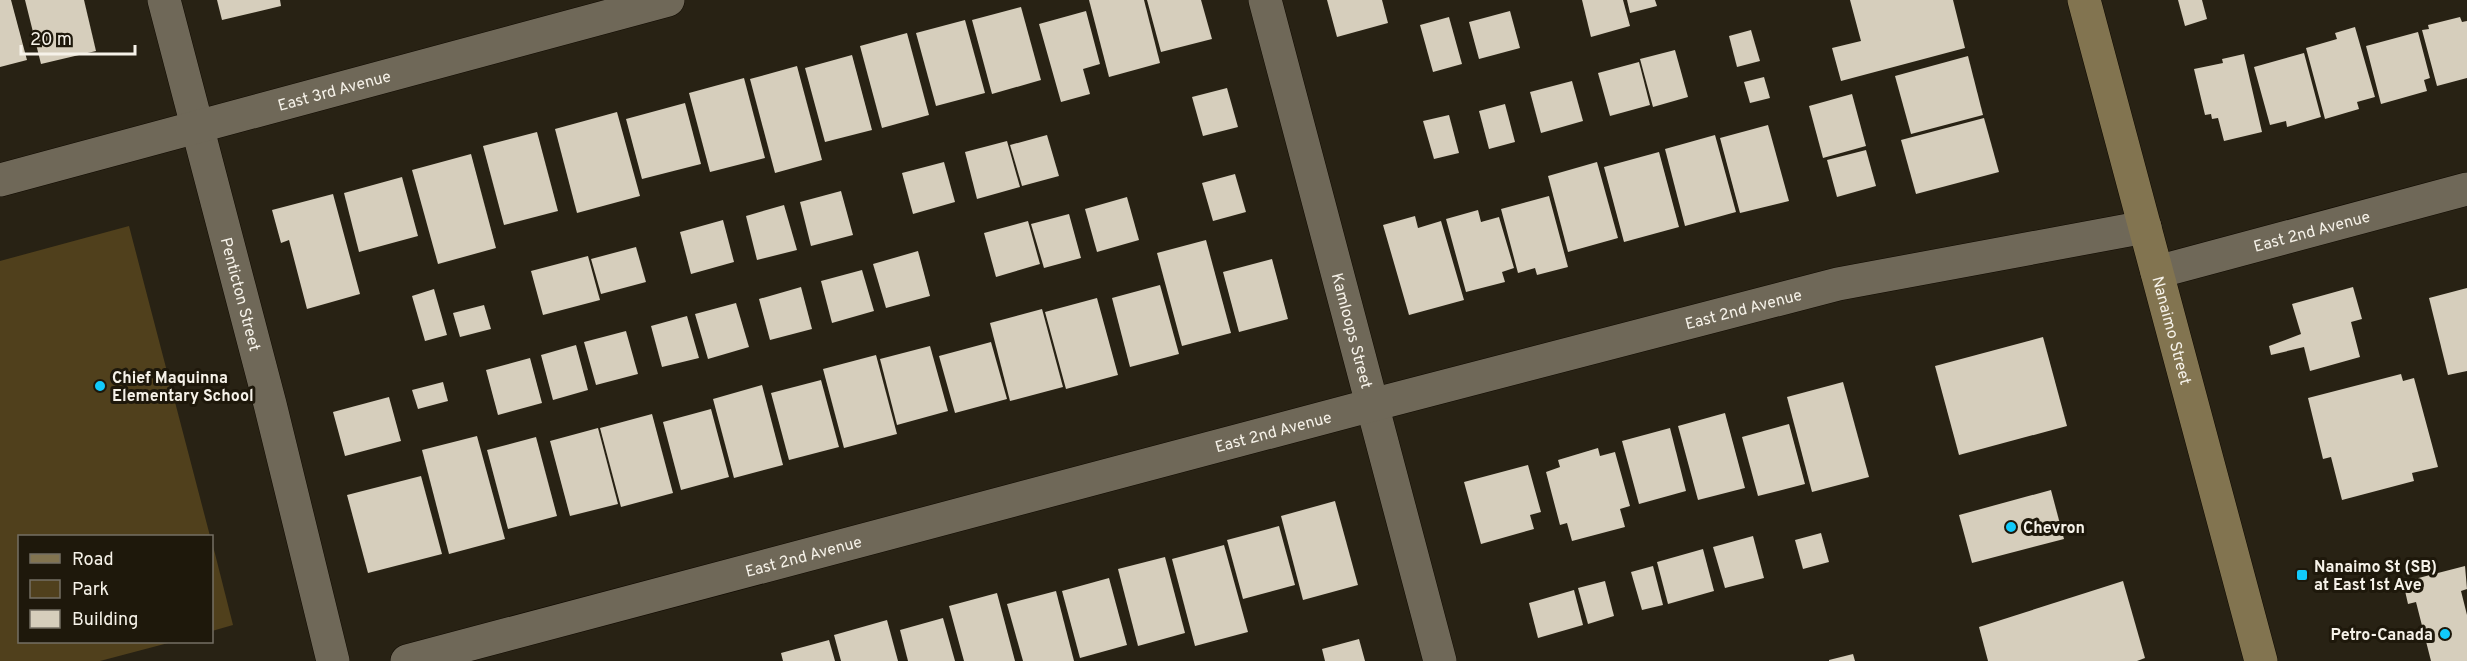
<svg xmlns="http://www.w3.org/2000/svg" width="2467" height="661" font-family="Overpass,sans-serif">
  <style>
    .green { fill: #50401c }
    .building { fill: #d6cebc }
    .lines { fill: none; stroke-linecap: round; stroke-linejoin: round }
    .minor-casing { stroke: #110b02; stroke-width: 34 }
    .secondary-casing { stroke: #110b02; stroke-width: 34 }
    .minor { stroke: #6f6858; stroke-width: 33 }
    .secondary { stroke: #827450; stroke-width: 33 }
    .poi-dot { fill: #11cafb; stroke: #1e180b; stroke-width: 2 }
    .labels { text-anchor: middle; stroke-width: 6; stroke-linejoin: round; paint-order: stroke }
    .street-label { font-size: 16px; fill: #f6f2e9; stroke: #1e180b }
    .poi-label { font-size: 16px; font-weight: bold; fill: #f6f2e9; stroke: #1e180b; text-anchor: start }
  </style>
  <rect width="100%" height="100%" fill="#282214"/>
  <g class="green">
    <path d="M129 226 210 536H20V642H172L100 661H0V261Z"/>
    <path d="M212 542 233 625 212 631Z"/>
  </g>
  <g class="building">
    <path d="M0 0H11L27 60 0 67Z"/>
    <path d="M25 0H84L96 51 41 64Z"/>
    <path d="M217 0H280L281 6 222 20Z"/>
    <path d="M1089 0H1144L1160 63 1109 77Z"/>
    <path d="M1147 0H1201L1212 39 1161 52Z"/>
    <path d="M1327 0H1382L1388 23 1337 37Z"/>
    <path d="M1582 0H1623L1630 26 1591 37Z"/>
    <path d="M1627 0H1655L1657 6 1630 13Z"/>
    <path d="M1850 0H1953L1965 48 1841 81 1832 48 1861 41Z"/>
    <path d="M2178 0H2202L2207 19 2185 26Z"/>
    <path d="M1021 7 1041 80 992 94 972 20Z"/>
    <path d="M1086 11 1100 64 1083 69 1090 94 1061 102 1039 24Z"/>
    <path d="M1510 11 1520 48 1479 59 1469 22Z"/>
    <path d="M1449 17 1462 64 1433 72 1420 25Z"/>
    <path d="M2460 17 2462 22 2467 21V78L2437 86 2422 30 2429 29 2428 25Z"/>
    <path d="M965 20 985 93 936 106 916 33Z"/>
    <path d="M2355 27 2375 97 2357 102 2359 109 2325 119 2306 48 2337 39 2335 33Z"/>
    <path d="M1751 30 1760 61 1737 67 1729 36Z"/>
    <path d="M2418 32 2430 78 2424 80 2427 91 2381 104 2366 46Z"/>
    <path d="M907 33 929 115 882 128 860 46Z"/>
    <path d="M1675 50 1688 97 1653 107 1640 59Z"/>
    <path d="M2304 53 2321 117 2287 127 2286 121 2270 125 2254 67Z"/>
    <path d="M2244 54 2262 132 2224 141 2218 118 2212 119 2211 114 2205 115 2194 69 2223 63 2222 59Z"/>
    <path d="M852 55 872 130 825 142 805 68Z"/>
    <path d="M1968 56 1983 115 1911 134 1895 76Z"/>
    <path d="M1639 62 1650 105 1610 116 1598 73Z"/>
    <path d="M797 66 822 160 775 173 750 79Z"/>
    <path d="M1764 77 1770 98 1750 103 1744 82Z"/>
    <path d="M744 78 765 158 710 172 689 93Z"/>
    <path d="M1572 81 1583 121 1541 133 1530 92Z"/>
    <path d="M1227 88 1238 127 1203 136 1192 97Z"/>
    <path d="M1852 94 1866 146 1823 158 1809 106Z"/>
    <path d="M685 103 701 164 642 179 626 119Z"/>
    <path d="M1505 104 1515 142 1489 149 1479 111Z"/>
    <path d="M617 112 640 196 577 213 555 129Z"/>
    <path d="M1449 115 1459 153 1434 159 1423 121Z"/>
    <path d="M1984 118 1999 172 1916 194 1901 140Z"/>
    <path d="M1768 125 1789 201 1740 213 1720 138Z"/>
    <path d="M537 132 558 211 504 225 483 146Z"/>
    <path d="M1047 135 1059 176 1022 186 1010 145Z"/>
    <path d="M1715 135 1736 212 1685 226 1665 149Z"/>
    <path d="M1007 141 1020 187 977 199 965 152Z"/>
    <path d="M1866 150 1876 186 1837 197 1827 160Z"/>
    <path d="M1659 152 1679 227 1624 242 1604 167Z"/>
    <path d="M471 154 496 248 438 264 412 170Z"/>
    <path d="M944 162 955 202 913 214 902 173Z"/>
    <path d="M1597 162 1618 238 1568 252 1548 176Z"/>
    <path d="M1235 174 1246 212 1213 221 1202 183Z"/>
    <path d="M402 177 418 236 359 252 344 193Z"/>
    <path d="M841 191 853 235 811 246 800 202Z"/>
    <path d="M333 194 360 294 307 309 289 240 281 243 272 210Z"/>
    <path d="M1549 196 1568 267 1537 275 1535 268 1518 273 1501 209Z"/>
    <path d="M1127 197 1139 240 1097 252 1085 209Z"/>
    <path d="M784 205 797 250 757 260 746 216Z"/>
    <path d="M1478 210 1481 222 1499 217 1514 268 1502 272 1505 282 1466 292 1446 219Z"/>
    <path d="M1069 214 1081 258 1044 268 1031 224Z"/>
    <path d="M1415 216 1418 228 1441 221 1464 300 1409 315 1383 225Z"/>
    <path d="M723 220 734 262 691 274 680 232Z"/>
    <path d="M1028 221 1040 264 996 277 984 233Z"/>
    <path d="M1206 240 1231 333 1182 346 1157 253Z"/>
    <path d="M636 247 646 282 601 294 591 259Z"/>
    <path d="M918 251 930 296 886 308 873 264Z"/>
    <path d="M588 256 600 300 543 315 531 271Z"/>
    <path d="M1272 259 1288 319 1239 332 1223 272Z"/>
    <path d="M862 270 874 311 832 323 821 281Z"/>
    <path d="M1160 285 1179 354 1130 367 1112 298Z"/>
    <path d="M801 287 812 329 770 340 759 299Z"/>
    <path d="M2353 287 2362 319 2351 322 2360 357 2310 371 2304 347 2271 355 2269 346 2301 334 2292 304Z"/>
    <path d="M2467 288V371L2448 375 2429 298Z"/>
    <path d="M434 289 447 335 425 341 412 296Z"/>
    <path d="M1097 298 1118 375 1066 389 1045 312Z"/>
    <path d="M736 303 749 347 708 359 695 314Z"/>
    <path d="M484 305 491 329 460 337 453 313Z"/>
    <path d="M1042 309 1063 387 1010 401 990 323Z"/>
    <path d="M687 316 699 358 662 367 651 326Z"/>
    <path d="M626 331 638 374 596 385 584 342Z"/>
    <path d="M2043 337 2067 426 1959 455 1935 366Z"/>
    <path d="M991 342 1007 399 955 413 939 356Z"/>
    <path d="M576 345 588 390 553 400 541 355Z"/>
    <path d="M930 346 948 411 897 425 880 359Z"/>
    <path d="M876 355 897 434 844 448 823 369Z"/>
    <path d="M530 358 542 403 498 415 486 370Z"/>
    <path d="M2401 374 2403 381 2414 378 2438 467 2412 473 2414 481 2342 500 2331 457 2323 459 2308 398Z"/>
    <path d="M821 380 839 447 789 460 771 393Z"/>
    <path d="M443 382 448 401 418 409 412 390Z"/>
    <path d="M1843 382 1869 477 1812 492 1787 397Z"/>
    <path d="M762 385 783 465 734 478 713 399Z"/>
    <path d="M389 397 401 441 345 456 333 412Z"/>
    <path d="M711 409 729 477 681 490 663 422Z"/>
    <path d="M1725 413 1745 488 1698 500 1678 426Z"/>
    <path d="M652 414 673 493 621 507 600 428Z"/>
    <path d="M1789 424 1805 484 1758 496 1742 437Z"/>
    <path d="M598 428 618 504 570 516 550 441Z"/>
    <path d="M1670 428 1686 491 1639 504 1622 441Z"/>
    <path d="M477 436 505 539 449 554 422 450Z"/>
    <path d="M536 437 557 516 508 529 487 450Z"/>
    <path d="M1598 448 1600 456 1615 452 1630 506 1620 509 1625 527 1572 541 1567 523 1560 525 1546 472 1560 467 1558 460Z"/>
    <path d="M1528 465 1541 512 1530 515 1534 529 1481 544 1464 482Z"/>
    <path d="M421 476 442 554 368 573 347 495Z"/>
    <path d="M2051 490 2064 539 1972 563 1959 515Z"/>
    <path d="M1335 501 1358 585 1303 600 1281 516Z"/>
    <path d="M1279 526 1295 585 1243 599 1227 540Z"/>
    <path d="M1821 533 1829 562 1803 569 1795 540Z"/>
    <path d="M1753 536 1764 578 1725 588 1713 547Z"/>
    <path d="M1224 545 1248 632 1195 646 1172 559Z"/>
    <path d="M1703 549 1714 591 1668 604 1657 562Z"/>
    <path d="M1165 557 1185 633 1138 646 1118 569Z"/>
    <path d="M1653 566 1663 605 1642 610 1631 572Z"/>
    <path d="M2465 566 2467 589 2461 591 2467 615V661H2431L2416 602 2408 604 2403 582Z"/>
    <path d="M1109 578 1127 645 1080 658 1062 591Z"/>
    <path d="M1605 581 1614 616 1588 624 1578 588Z"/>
    <path d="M2123 581 2145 658 2137 661H1988L1979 627Z"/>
    <path d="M1574 590 1583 625 1538 638 1529 603Z"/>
    <path d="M1056 591 1074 661H1023L1007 604Z"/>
    <path d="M997 593 1015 661H964L949 606Z"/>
    <path d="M943 618 955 661H908L900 630Z"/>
    <path d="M887 620 898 661H841L834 635Z"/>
    <path d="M1359 639 1365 661H1325L1322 649Z"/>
    <path d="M829 640 835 661H783L781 653Z"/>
    <path d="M1853 654 1855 661H1829V660Z"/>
  </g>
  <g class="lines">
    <g class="minor-casing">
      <g id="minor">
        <path id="s1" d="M164 0 270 404 333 661"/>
        <path id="s2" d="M1265 0 1440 661"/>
        <path id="s3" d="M0 180 668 0"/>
        <path id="s4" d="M2157 272 2467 189"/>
        <path id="s5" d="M407 661 1372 405 1838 284 2145 227"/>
      </g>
    </g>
    <g class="secondary-casing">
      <g id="secondary">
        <path id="s6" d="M2084 0 2261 661"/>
      </g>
    </g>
    <use href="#minor" class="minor"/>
    <use href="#secondary" class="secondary"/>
  </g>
  <g class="poi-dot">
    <circle cx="100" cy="386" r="6"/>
    <circle cx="2011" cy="527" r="6"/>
    <rect x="2296" y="569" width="12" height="12" rx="3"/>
    <circle cx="2445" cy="634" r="6"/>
  </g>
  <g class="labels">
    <g class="street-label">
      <text dy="6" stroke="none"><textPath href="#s3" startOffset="346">East 3rd Avenue</textPath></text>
      <text dy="6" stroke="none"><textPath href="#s4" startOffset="160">East 2nd Avenue</textPath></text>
      <text dy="6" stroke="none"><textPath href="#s1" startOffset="304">Penticton Street</textPath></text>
      <text dy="6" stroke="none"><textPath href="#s5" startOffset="1382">East 2nd Avenue</textPath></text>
      <text dy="6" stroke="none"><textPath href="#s6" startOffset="342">Nanaimo Street</textPath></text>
      <text dy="6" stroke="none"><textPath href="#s2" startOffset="342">Kamloops Street</textPath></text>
      <text dy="6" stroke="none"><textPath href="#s5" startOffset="896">East 2nd Avenue</textPath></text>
      <text dy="6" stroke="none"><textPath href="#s5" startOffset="410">East 2nd Avenue</textPath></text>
    </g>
    <g class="poi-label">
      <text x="112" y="383">Chief Maquinna<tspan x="112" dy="18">Elementary School</tspan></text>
      <text x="2023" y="533">Chevron</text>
      <text x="2314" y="572">Nanaimo St (SB)<tspan x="2314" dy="18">at East 1st Ave</tspan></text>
      <text x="2433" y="640" text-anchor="end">Petro-Canada</text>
    </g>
  </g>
  <rect x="18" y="535" width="195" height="108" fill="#1e180b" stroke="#746f64" stroke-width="1.5"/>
  <rect x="30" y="554" width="30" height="9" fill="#827450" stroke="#746f64" stroke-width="1.5"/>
  <text x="72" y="565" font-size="18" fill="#f6f2e9">Road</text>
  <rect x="30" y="580" width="30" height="18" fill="#50401c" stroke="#746f64" stroke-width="1.5"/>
  <text x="72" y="595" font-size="18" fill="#f6f2e9">Park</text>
  <rect x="30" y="610" width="30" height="18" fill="#d6cebc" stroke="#746f64" stroke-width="1.5"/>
  <text x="72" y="625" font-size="18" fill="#f6f2e9">Building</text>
  <path d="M21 45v9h114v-9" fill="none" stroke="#f6f2e9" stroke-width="3"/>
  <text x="30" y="45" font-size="18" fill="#f6f2e9" stroke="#1e180b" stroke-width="4.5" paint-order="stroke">20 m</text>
</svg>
